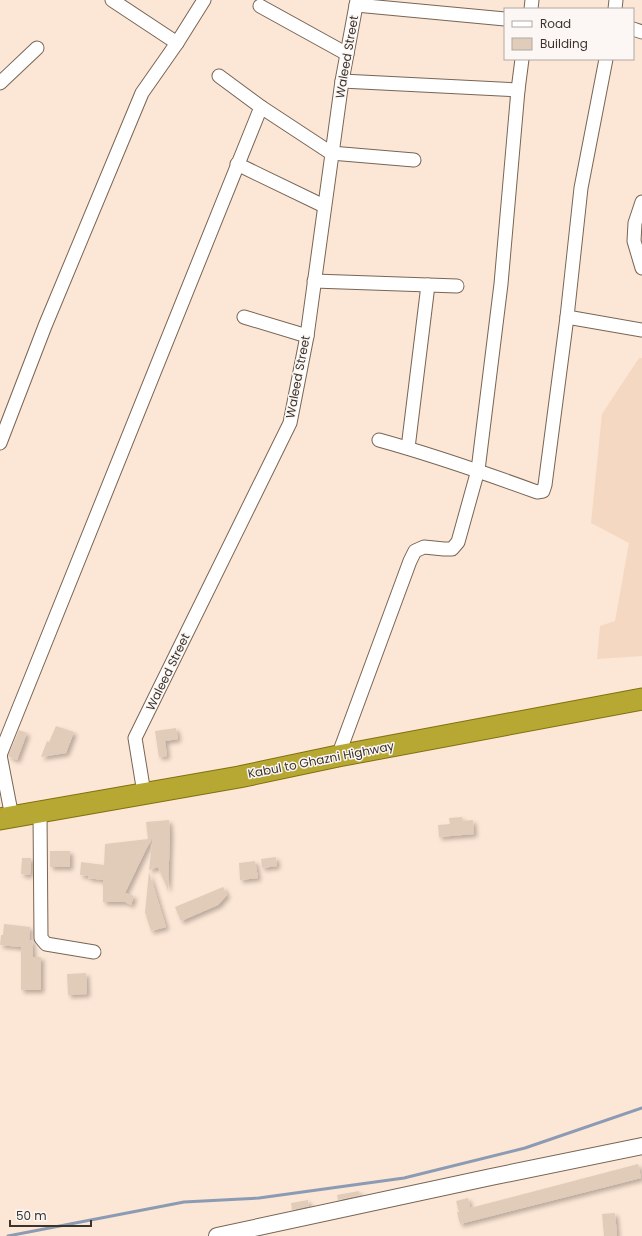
<svg xmlns="http://www.w3.org/2000/svg" width="642" height="1236" font-family="Poppins,sans-serif">
  <style>
    .built { fill: #f5d8c2 }
    .lines { fill: none; stroke-linecap: round; stroke-linejoin: round }
    .stream { stroke: #8b9bb3; stroke-width: 3 }
    .building { fill: #e1ccba; filter: url(#shadow) }
    .minor-casing { stroke: #786555; stroke-width: 15 }
    .tertiary-casing { stroke: #786555; stroke-width: 18 }
    .trunk-casing { stroke: #80710f; stroke-width: 23 }
    .minor { stroke: #fff; stroke-width: 13 }
    .tertiary { stroke: #fff; stroke-width: 16 }
    .trunk { stroke: #b7a833; stroke-width: 21 }
    .labels { text-anchor: middle; stroke-width: 3; stroke-linejoin: round; paint-order: stroke }
    .street-label { font-size: 12px; fill: #3b332c; stroke: #fcf7f4 }
  </style>
  <defs>
    <filter id="shadow"><feDropShadow dx="3" dy="3" stdDeviation="2" flood-color="#0004"/></filter>
  </defs>
  <rect width="100%" height="100%" fill="#fce6d5"/>
  <path class="built" d="M639 358H642V656L597 659 600 626 615 621 629 543 591 523 602 414Z"/>
  <g class="lines">
    <path class="stream" d="M8 1236 184 1202 259 1198 404 1178 525 1148 642 1108"/>
  </g>
  <g class="building">
    <path d="M56 726 74 732 66 753 41 757 47 741 49 742Z"/>
    <path d="M176 728 178 739 165 741 167 756 159 757 155 731Z"/>
    <path d="M19 730 27 733 17 760 8 756Z"/>
    <path d="M462 817V821L473 820 474 834 439 837 438 825 450 824 449 818Z"/>
    <path d="M169 820 170 833 168 890 158 867 149 870 153 835 125 893 134 896 131 905 125 902H103V880L88 878V876L80 875 81 862 104 865 105 844 148 839 146 822Z"/>
    <rect x="50" y="851" width="20" height="16"/>
    <path d="M276 857 277 866 262 868 261 859Z"/>
    <path d="M22 858H31L30 875 21 874Z"/>
    <path d="M255 861 258 878 240 880 239 863Z"/>
    <path d="M149 872 166 927 151 931 145 912Z"/>
    <path d="M223 887 227 895 218 905 181 921 175 907Z"/>
    <path d="M4 924 30 927 29 941 32 940 33 957H41V990H21V947L0 945 1 935H3Z"/>
    <path d="M86 973 87 994 68 995 67 974Z"/>
    <path d="M638 1164 641 1178 460 1224 457 1212H459L456 1201 468 1198 470 1208Z"/>
    <path d="M359 1191 360 1195 338 1200 337 1195Z"/>
    <path d="M308 1200 309 1206 292 1210 291 1203Z"/>
    <path d="M615 1213 617 1236H604L602 1214Z"/>
  </g>
  <g class="lines">
    <g class="minor-casing">
      <g id="minor">
        <path d="M112 0 177 43"/>
        <path d="M356 5 505 19"/>
        <path d="M260 6 347 54"/>
        <path d="M531 9 532 0"/>
        <path d="M615 9 616 0"/>
        <path d="M633 29 642 32"/>
        <path d="M219 76 261 107 331 153 414 160"/>
        <path d="M342 81 518 90"/>
        <path d="M0 83 37 48"/>
        <path d="M237 164 324 206"/>
        <path d="M642 202 635 223 634 241 642 268"/>
        <path d="M314 281 457 286"/>
        <path d="M244 317 307 336"/>
        <path d="M567 317 642 330"/>
        <path d="M379 440C433 455 485 473 537 492L543 491 545 485 567 317 581 188 606 59"/>
        <path d="M0 443 45 326 142 93 177 43 204 0"/>
        <path d="M408 448 428 285"/>
        <path d="M0 755 261 107"/>
        <path d="M0 755 12 817"/>
        <path d="M338 756 410 561 415 551 424 547 444 549H452L458 542 478 470 501 284 518 90 522 59"/>
        <path d="M144 793 135 738 290 423 307 336 342 81 357 0"/>
        <path d="M40 812 41 938 46 944 94 952"/>
      </g>
    </g>
    <g class="tertiary-casing">
      <path id="tertiary" d="M217 1236 491 1177 642 1146"/>
    </g>
    <g class="trunk-casing">
      <path id="trunk" d="M0 819 239 777 338 756 642 699"/>
    </g>
    <use href="#minor" class="minor"/>
    <use href="#tertiary" class="tertiary"/>
    <use href="#trunk" class="trunk"/>
  </g>
  <g class="labels">
    <g class="street-label">
      <text transform="translate(347 57) rotate(-80)" y="4">Waleed Street</text>
      <text transform="translate(298 377) rotate(-79)" y="4">Waleed Street</text>
      <text transform="translate(168 672) rotate(-64)" y="4">Waleed Street</text>
      <text transform="translate(321 760) rotate(-11)" y="4">Kabul to Ghazni Highway</text>
    </g>
  </g>
  <rect x="504" y="8" width="130" height="52" fill="#fcf7f4" stroke="#afa9a4"/>
  <rect x="512" y="21" width="20" height="6" fill="#ffffff" stroke="#afa9a4"/>
  <text x="540" y="28" font-size="12" fill="#3b332c">Road</text>
  <rect x="512" y="38" width="20" height="12" fill="#e1ccba" stroke="#afa9a4"/>
  <text x="540" y="48" font-size="12" fill="#3b332c">Building</text>
  <path d="M10 1220v6h81v-6" fill="none" stroke="#3b332c" stroke-width="2"/>
  <text x="16" y="1220" font-size="12" fill="#3b332c" stroke="#fcf7f4" stroke-width="3" paint-order="stroke">50 m</text>
</svg>
